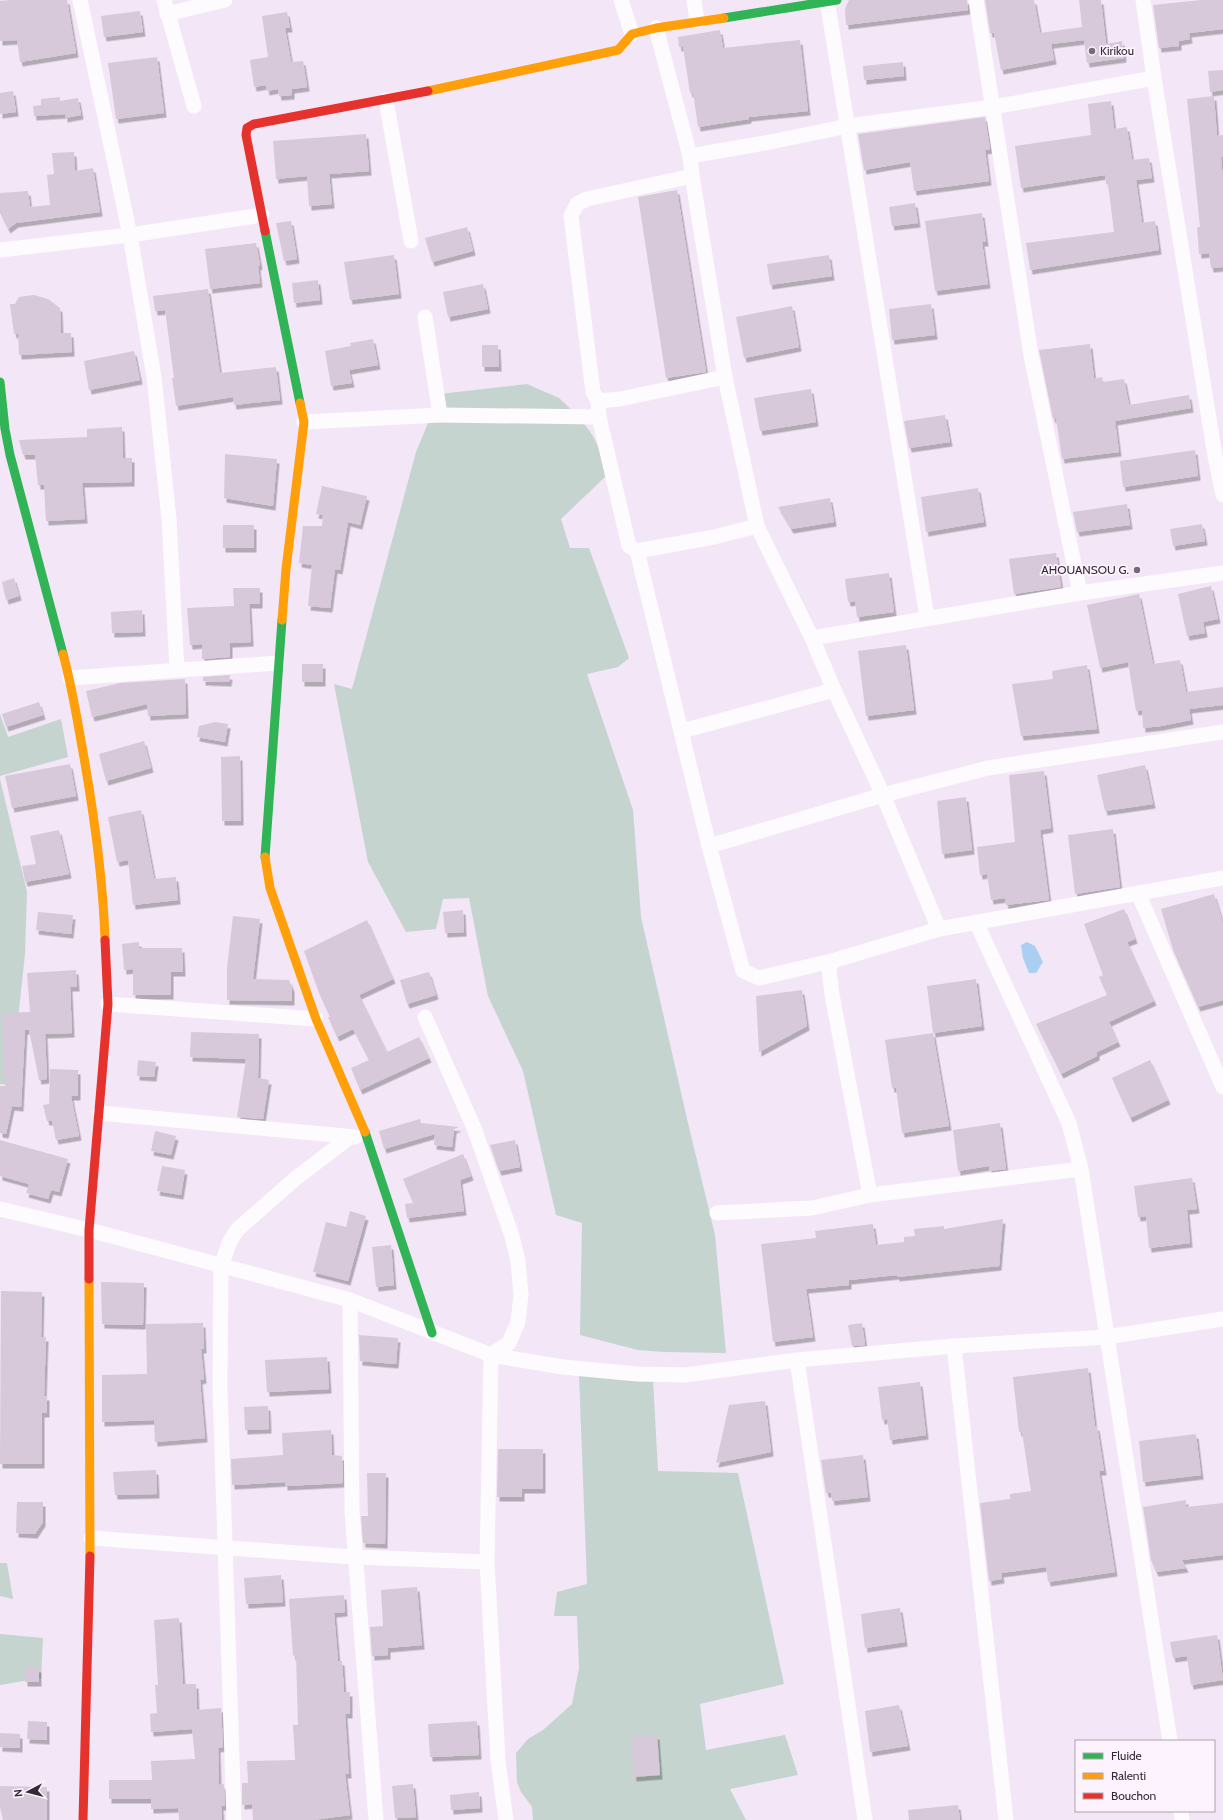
<svg xmlns="http://www.w3.org/2000/svg" width="1223" height="1820" font-family="Cabin,sans-serif">
  <style>
    .green { fill: #c5d4ce }
    .water { fill: #aacff3 }
    .building { fill: #d8c9da; filter: url(#shadow) }
    .lines { fill: none; stroke-linecap: round; stroke-linejoin: round }
    .street { stroke: #fdfbfe; stroke-width: 15 }
    .fast { stroke: #30b455; stroke-width: 9 }
    .slow { stroke: #ff9f0a; stroke-width: 9 }
    .jam { stroke: #e5322d; stroke-width: 9 }
    .poi-dot { fill: #766c79; stroke: #fdf3fe; stroke-width: 1.5 }
    .labels { text-anchor: middle; stroke-width: 3.5; stroke-linejoin: round; paint-order: stroke }
    .poi-label { font-size: 12px; fill: #332a35; stroke: #fdf3fe; text-anchor: start }
  </style>
  <defs>
    <filter id="shadow"><feDropShadow dx="2.5" dy="4.5" stdDeviation="0" flood-color="#0004"/></filter>
  </defs>
  <rect width="100%" height="100%" fill="#f3e6f6"/>
  <g class="green">
    <path d="M527 384 559 398 579 417 593 436 604 459 605 477 561 519 570 548H589L629 658 618 667 587 674 633 810 641 917 688 1123 715 1235 726 1353 664 1352 638 1350 580 1335 582 1223 556 1215 523 1071 488 996 469 898 443 899 436 929 406 932 368 862 334 684 352 689 416 452 440 394Z"/>
    <path d="M0 714 8 737 61 719 68 757 0 776Z"/>
    <path d="M0 779 27 892 25 954 11 1085 0 1084Z"/>
    <path d="M579 1374 653 1380 658 1471 738 1473 784 1684 700 1704 706 1750 785 1735 798 1775 730 1789 746 1820H533L532 1807 521 1792 517 1782 516 1753 528 1739 543 1730 572 1704 579 1668 577 1616H554L557 1592 587 1584Z"/>
    <path d="M0 1563H7L13 1599 0 1596Z"/>
    <path d="M0 1634 43 1638 41 1678 0 1685Z"/>
  </g>
  <path class="water" d="M1027 942 1035 946 1043 962 1036 973H1029L1023 958 1021 945Z"/>
  <g class="building">
    <path d="M11 0H67L76 53 20 62 17 40 0 41V1Z"/>
    <path d="M849 0H967L968 10 846 25 845 9Z"/>
    <path d="M985 0H1034L1040 33 1082 27 1079 0H1101L1106 44 1122 41 1124 58 1087 63 1084 40 1051 44 1054 60 1001 70 994 33H990Z"/>
    <path d="M1201 0H1223V29L1189 33 1190 39 1179 41V46L1159 48 1153 5Z"/>
    <path d="M140 11 143 32 104 37 101 16Z"/>
    <path d="M287 12 290 28H285L291 62 303 61 307 87 292 89V95L279 96 278 89 267 91 266 85 254 87 250 60 268 57 262 16Z"/>
    <path d="M720 30 723 48 800 40 808 111 749 117V119L698 127 693 92 690 93 683 47H679L678 37Z"/>
    <path d="M157 57 164 113 116 119 108 63Z"/>
    <path d="M903 62 904 76 864 80 863 66Z"/>
    <path d="M1223 70V90L1210 92 1208 71Z"/>
    <path d="M13 91 16 112 0 114V93Z"/>
    <path d="M1214 96 1217 136 1223 135V157H1221L1223 181V267L1211 268 1209 253 1199 254 1197 227H1200L1187 99Z"/>
    <path d="M60 97V101L78 98 81 115 65 118V114L34 116 33 106 41 105V99Z"/>
    <path d="M1111 101 1114 129 1127 127 1132 160 1149 158 1152 178 1136 180 1142 223 1155 221 1159 250 1030 270 1026 243 1114 232 1108 184H1106L1105 175 1021 188 1015 146 1091 135 1088 104Z"/>
    <path d="M985 117 990 149 985 150 989 181 914 191 910 162 864 170 858 134Z"/>
    <path d="M366 134 369 171 329 174 332 204 309 206 307 176 276 179 273 141Z"/>
    <path d="M74 152 75 171 93 168 100 212 16 223 8 229 0 213V193L28 191 30 207 50 205 47 175 54 174 52 153Z"/>
    <path d="M677 190 706 372 666 378 638 197Z"/>
    <path d="M915 203 918 223 892 226 889 207Z"/>
    <path d="M982 213 986 242H982L988 284 935 291 925 221Z"/>
    <path d="M291 221 297 259 284 261 276 223Z"/>
    <path d="M467 227 473 251 432 262 425 238Z"/>
    <path d="M256 243 260 265 258 266 260 283 210 289 205 249Z"/>
    <path d="M394 255 399 294 350 300 344 262Z"/>
    <path d="M829 255 832 276 770 285 767 264Z"/>
    <path d="M318 280 320 300 294 303 292 283Z"/>
    <path d="M483 284 488 309 448 317 443 292Z"/>
    <path d="M208 289 220 373 276 367 280 400 234 405 233 397 176 406 172 378H174L165 310 155 311 153 296Z"/>
    <path d="M34 295 48 299 60 308 61 333H71L72 352 19 355 18 333 14 334 10 304H15L19 297Z"/>
    <path d="M931 304 935 335 892 340 889 309Z"/>
    <path d="M792 306 799 347 744 358 736 317Z"/>
    <path d="M373 339 378 365 349 370 352 383 331 386 325 351 351 346 350 343Z"/>
    <path d="M1090 344 1094 379 1102 377 1103 382 1124 379 1129 405 1189 395 1191 408 1115 421 1119 452 1062 459 1056 418 1053 419 1039 350Z"/>
    <path d="M482 345H498L499 367H482Z"/>
    <path d="M134 351 140 380 89 390 84 361Z"/>
    <path d="M811 389 816 422 760 431 754 398Z"/>
    <path d="M945 415 950 442 909 448 904 421Z"/>
    <path d="M122 427 123 458H132V482L82 483 85 519 46 521 44 485H38L35 455H23L19 440 87 437V429Z"/>
    <path d="M1195 450 1198 476 1123 487 1120 461Z"/>
    <path d="M225 454 277 459 273 506 224 498Z"/>
    <path d="M322 486 367 496 360 525 348 522 340 570 335 569 330 608 308 606 312 565 299 563 303 526H322L323 515 316 514Z"/>
    <path d="M978 488 984 522 926 532 921 497Z"/>
    <path d="M830 498 834 522 791 529 778 507Z"/>
    <path d="M1127 504 1130 525 1077 532 1073 512Z"/>
    <path d="M1202 524 1205 541 1173 546 1170 529Z"/>
    <rect x="223" y="525" width="31" height="23"/>
    <path d="M1056 553 1061 587 1014 594 1009 559Z"/>
    <path d="M889 573 894 612 857 617 855 601 848 602 845 579Z"/>
    <path d="M14 578 19 596 6 600 2 582Z"/>
    <path d="M1211 586 1218 619 1203 622 1205 633 1187 636 1178 594Z"/>
    <path d="M233 588H260V604H249L251 642 230 643V657L202 659V644L190 645 187 608 234 606Z"/>
    <path d="M1139 594 1153 664 1180 660 1186 692 1223 687V705L1189 709 1191 720 1161 726 1143 728 1142 710 1136 711 1128 662 1100 668 1087 605Z"/>
    <path d="M142 610 143 632 112 633 111 612Z"/>
    <path d="M906 645 914 710 866 716 858 651Z"/>
    <rect x="302" y="664" width="21" height="18"/>
    <path d="M1087 665 1097 729 1021 736 1012 684 1053 679 1052 671Z"/>
    <path d="M230 675 229 682 203 681V677Z"/>
    <path d="M185 679 186 714 148 716 147 704 92 717 86 691 120 683Z"/>
    <path d="M39 702 43 715 6 727 2 714Z"/>
    <path d="M215 722 228 724 225 742 197 737 199 726Z"/>
    <path d="M144 741 151 768 106 781 99 754Z"/>
    <path d="M240 756 241 821H222L221 757Z"/>
    <path d="M70 764 76 796 12 808 5 776Z"/>
    <path d="M1145 765 1153 804 1105 811 1097 775Z"/>
    <path d="M1044 771 1051 828 1040 830 1049 900 1006 905 1005 898 991 900 987 874 980 875 977 847 1015 842 1009 775Z"/>
    <path d="M966 797 972 850 942 854 937 801Z"/>
    <path d="M141 810 154 879 176 877 178 900 133 905 128 860 117 862 108 817Z"/>
    <path d="M1113 829 1120 887 1075 894 1068 835Z"/>
    <path d="M59 830 69 874 25 882 22 866 36 864 30 836Z"/>
    <path d="M1214 894 1223 924V1000L1198 1007 1173 950 1161 909Z"/>
    <path d="M1124 909 1135 939 1127 942 1154 1001 1109 1022 1118 1042 1097 1052V1056L1061 1074 1036 1024 1107 995 1099 977 1103 975 1084 924Z"/>
    <path d="M463 910 464 932 445 933 443 912Z"/>
    <path d="M38 912 73 915 71 934 36 930Z"/>
    <path d="M233 916 260 919 253 979 289 980 292 988V1001L227 1000V968Z"/>
    <path d="M367 920 393 979 359 995 387 1052 419 1037 429 1058 360 1090 351 1068 369 1060 353 1029 337 1037 328 1017H330L319 993 304 951Z"/>
    <path d="M139 942V948H182L183 972H171V995H133V969L124 970 122 944Z"/>
    <path d="M76 970 77 987H70L72 1033 45 1034 47 1079 39 1080 29 1030H25L21 1107 12 1106 6 1134 0 1133V1086H5L2 1013 30 1012 27 973Z"/>
    <path d="M429 972 436 995 407 1004 400 980Z"/>
    <path d="M976 979 982 1026 933 1033 927 986Z"/>
    <path d="M802 990 807 1026 759 1052 756 996Z"/>
    <path d="M191 1032 259 1034 258 1078 269 1080 263 1119 237 1117 246 1059 190 1057Z"/>
    <path d="M933 1033 949 1126 902 1133 896 1088H892L885 1040Z"/>
    <path d="M138 1060 156 1062 154 1077 137 1076Z"/>
    <path d="M1150 1060 1168 1100 1130 1118 1112 1078Z"/>
    <path d="M50 1069 78 1070V1096H71L79 1136 56 1140 52 1121H47L43 1105 49 1104Z"/>
    <path d="M420 1119 421 1123 459 1127 454 1129 452 1147 434 1145 435 1134 384 1149 379 1131Z"/>
    <path d="M1000 1123 1006 1169 989 1171V1166L958 1171 953 1130Z"/>
    <path d="M155 1131 176 1136 171 1155 151 1151Z"/>
    <path d="M0 1140 68 1159 59 1192 51 1190 48 1199 26 1193 29 1184 0 1176Z"/>
    <path d="M515 1140 520 1167 499 1171 490 1145Z"/>
    <path d="M463 1154 471 1176 460 1180 464 1211 407 1218 405 1204 413 1203 403 1179Z"/>
    <path d="M162 1166 185 1170 181 1195 157 1191Z"/>
    <path d="M1192 1178 1197 1209 1187 1210 1190 1243 1149 1248 1146 1216 1138 1217 1134 1186Z"/>
    <path d="M350 1211 366 1216 348 1281 313 1272 326 1222 346 1227Z"/>
    <path d="M1003 1219 999 1266 897 1277V1275L849 1280V1285L806 1289 813 1337 773 1342 761 1244 816 1238 815 1231 873 1224 876 1245 904 1242V1237L915 1236 914 1229 944 1226V1229Z"/>
    <path d="M391 1245 394 1285 376 1287 372 1247Z"/>
    <path d="M101 1282 144 1283 143 1325 102 1324Z"/>
    <path d="M1 1291 42 1292 41 1337H46L44 1396H47V1413H42V1464H0Z"/>
    <path d="M203 1323 204 1349H201L204 1379 200 1380 205 1438 155 1442 154 1420 102 1422V1375L147 1374 146 1324Z"/>
    <path d="M862 1323 865 1345 852 1346 848 1325Z"/>
    <path d="M359 1335 398 1338 396 1364 360 1361Z"/>
    <path d="M327 1357 329 1389 267 1392 265 1360Z"/>
    <path d="M1088 1368 1095 1427 1097 1426 1104 1471H1099L1115 1572 1048 1582 1046 1567 1001 1573 1002 1579 989 1581 980 1503 1010 1499V1494L1031 1491 1022 1432H1019L1013 1377Z"/>
    <path d="M920 1382 926 1435 890 1440 887 1419 882 1420 878 1387Z"/>
    <path d="M765 1401 771 1452 716 1463 729 1405Z"/>
    <path d="M268 1406 269 1429 245 1430 244 1407Z"/>
    <path d="M331 1430 332 1455 342 1456 343 1483 285 1486V1482L232 1485 231 1459 283 1455 282 1433Z"/>
    <path d="M1196 1434 1201 1475 1143 1482 1139 1441Z"/>
    <path d="M498 1449H543V1489H522V1497H497Z"/>
    <path d="M863 1455 868 1497 832 1501 831 1493H826L821 1460Z"/>
    <path d="M156 1470 157 1494 115 1495 113 1472Z"/>
    <path d="M367 1473H386L385 1544 363 1543 361 1516H368Z"/>
    <path d="M1186 1500V1507L1223 1503V1555L1182 1560 1186 1568 1156 1572 1151 1560 1143 1507Z"/>
    <path d="M17 1502H43V1522L35 1534 16 1533Z"/>
    <path d="M281 1575 283 1602 246 1604 244 1578Z"/>
    <path d="M417 1587 422 1645 388 1648V1655L372 1656 370 1627 383 1626 381 1590Z"/>
    <path d="M344 1595 345 1612 334 1613 338 1661H342L344 1692H350V1714H345L349 1774H345L350 1815 313 1820H253L252 1804 242 1805V1783H248L247 1761 295 1760 293 1725H298L296 1655 293 1656 289 1599Z"/>
    <path d="M900 1608 905 1642 865 1648 861 1614Z"/>
    <path d="M179 1618 183 1684H196L197 1710 221 1708 223 1747 218 1748 219 1785 224 1784 225 1806H221L222 1820H179L178 1808 151 1809V1799H109V1780H152L151 1761 195 1759 192 1729 151 1732 150 1714 157 1713 155 1685H158L154 1620Z"/>
    <path d="M1217 1635 1223 1680 1191 1685 1187 1656 1173 1658 1170 1642Z"/>
    <path d="M25 1667 39 1668V1682H25Z"/>
    <path d="M899 1705 908 1746 870 1752 865 1711Z"/>
    <path d="M28 1721 47 1722V1740L27 1739Z"/>
    <path d="M477 1721 479 1755 430 1757 428 1724Z"/>
    <path d="M0 1733 20 1734V1748L0 1747Z"/>
    <path d="M657 1735 660 1775 634 1777 631 1737Z"/>
    <path d="M413 1784 416 1817 395 1818 392 1786Z"/>
    <path d="M0 1786 47 1787V1820H3L0 1807Z"/>
    <path d="M479 1792 480 1808 451 1810 450 1795Z"/>
    <path d="M958 1805 960 1820H909L908 1810Z"/>
  </g>
  <g class="lines">
    <g class="street">
      <path d="M80 0 130 235 154 377 169 519 177 669"/>
      <path d="M164 0 194 106"/>
      <path d="M621 0 632 34"/>
      <path d="M694 0 697 21"/>
      <path d="M827 0 927 618"/>
      <path d="M976 0 1031 355 1080 593"/>
      <path d="M1143 0 1154 78 1215 456 1223 495"/>
      <path d="M167 14 225 0"/>
      <path d="M656 28 690 156 692 176 725 377 757 526 812 638 834 690 883 795 939 929"/>
      <path d="M386 100 411 241"/>
      <path d="M690 156 770 142 848 126 993 107 1154 78"/>
      <path d="M692 176 587 199 577 204 571 216 593 392 598 401 620 399 725 377"/>
      <path d="M0 250 130 235 262 215"/>
      <path d="M598 401 599 417 629 546 637 551 714 537 757 526"/>
      <path d="M440 415 599 417"/>
      <path d="M304 422 440 415 425 317"/>
      <path d="M637 551 709 846 743 971 759 978 832 961"/>
      <path d="M812 638 1080 593 1223 573"/>
      <path d="M70 678 277 663"/>
      <path d="M682 731 834 690"/>
      <path d="M709 846 883 795 988 768 1223 732"/>
      <path d="M1138 893 1223 1087"/>
      <path d="M976 922 1069 1123 1081 1169 1170 1741"/>
      <path d="M108 1004 316 1019"/>
      <path d="M425 1017 474 1128 512 1236 518 1261 521 1295 518 1322 509 1343 491 1355 487 1562 498 1761 506 1820"/>
      <path d="M100 1113 355 1137"/>
      <path d="M870 1195 832 995 829 969 832 961 939 929 1223 878"/>
      <path d="M0 1209 89 1230 350 1300 491 1355 563 1367 637 1374 685 1375 797 1360 954 1346 1107 1337 1223 1319"/>
      <path d="M717 1213 812 1208 870 1195 1081 1169"/>
      <path d="M350 1300 352 1512 376 1820"/>
      <path d="M954 1346 1006 1820"/>
      <path d="M797 1360 865 1820"/>
      <path d="M91 1538 354 1557 487 1562"/>
      <path d="M1181 1811 1182 1820"/>
      <path d="M234 1820 220 1389 221 1266 230 1241 238 1229 296 1178 350 1137"/>
    </g>
    <g class="fast">
      <path d="M724 18 837 0"/>
      <path d="M265 231 300 403"/>
      <path d="M0 382 5 429 10 455 63 654"/>
      <path d="M265 857 282 620"/>
      <path d="M365 1132 432 1333"/>
    </g>
    <g class="slow">
      <path d="M428 91 618 50 632 34 656 28 724 18"/>
      <path d="M282 620 286 569 304 422 300 403"/>
      <path d="M63 654C72 686 77 719 83 752 94 814 103 877 105 940"/>
      <path d="M265 857 270 888 316 1019 365 1132"/>
      <path d="M89 1279 90 1556"/>
    </g>
    <g class="jam">
      <path d="M265 231 246 135 247 128 254 124 428 91"/>
      <path d="M89 1279V1230L108 1004 105 940"/>
      <path d="M83 1820 90 1556"/>
    </g>
  </g>
  <g class="poi-dot">
    <circle cx="1092" cy="51" r="4"/>
    <circle cx="1137" cy="570" r="4"/>
  </g>
  <g class="labels">
    <g class="poi-label">
      <text x="1100" y="55">Kirikou</text>
      <text x="1129" y="574" text-anchor="end">AHOUANSOU G.</text>
    </g>
  </g>
  <rect x="1075" y="1740" width="140" height="72" fill="#fdf3fe" stroke="#aca3ae"/>
  <rect x="1083" y="1753" width="20" height="6" fill="#30b455" stroke="#aca3ae"/>
  <text x="1111" y="1760" font-size="12" fill="#332a35">Fluide</text>
  <rect x="1083" y="1773" width="20" height="6" fill="#ff9f0a" stroke="#aca3ae"/>
  <text x="1111" y="1780" font-size="12" fill="#332a35">Ralenti</text>
  <rect x="1083" y="1793" width="20" height="6" fill="#e5322d" stroke="#aca3ae"/>
  <text x="1111" y="1800" font-size="12" fill="#332a35">Bouchon</text>
  <g transform="translate(28 1792) rotate(263)" stroke="#fdf3fe" stroke-width="3" paint-order="stroke">
  <path d="M0-3L7 15L0 10L-7 15Z" fill="#332a35"/>
  <text y="-6" font-size="11" font-weight="bold" text-anchor="middle" fill="#332a35">N</text>
  </g>
</svg>
